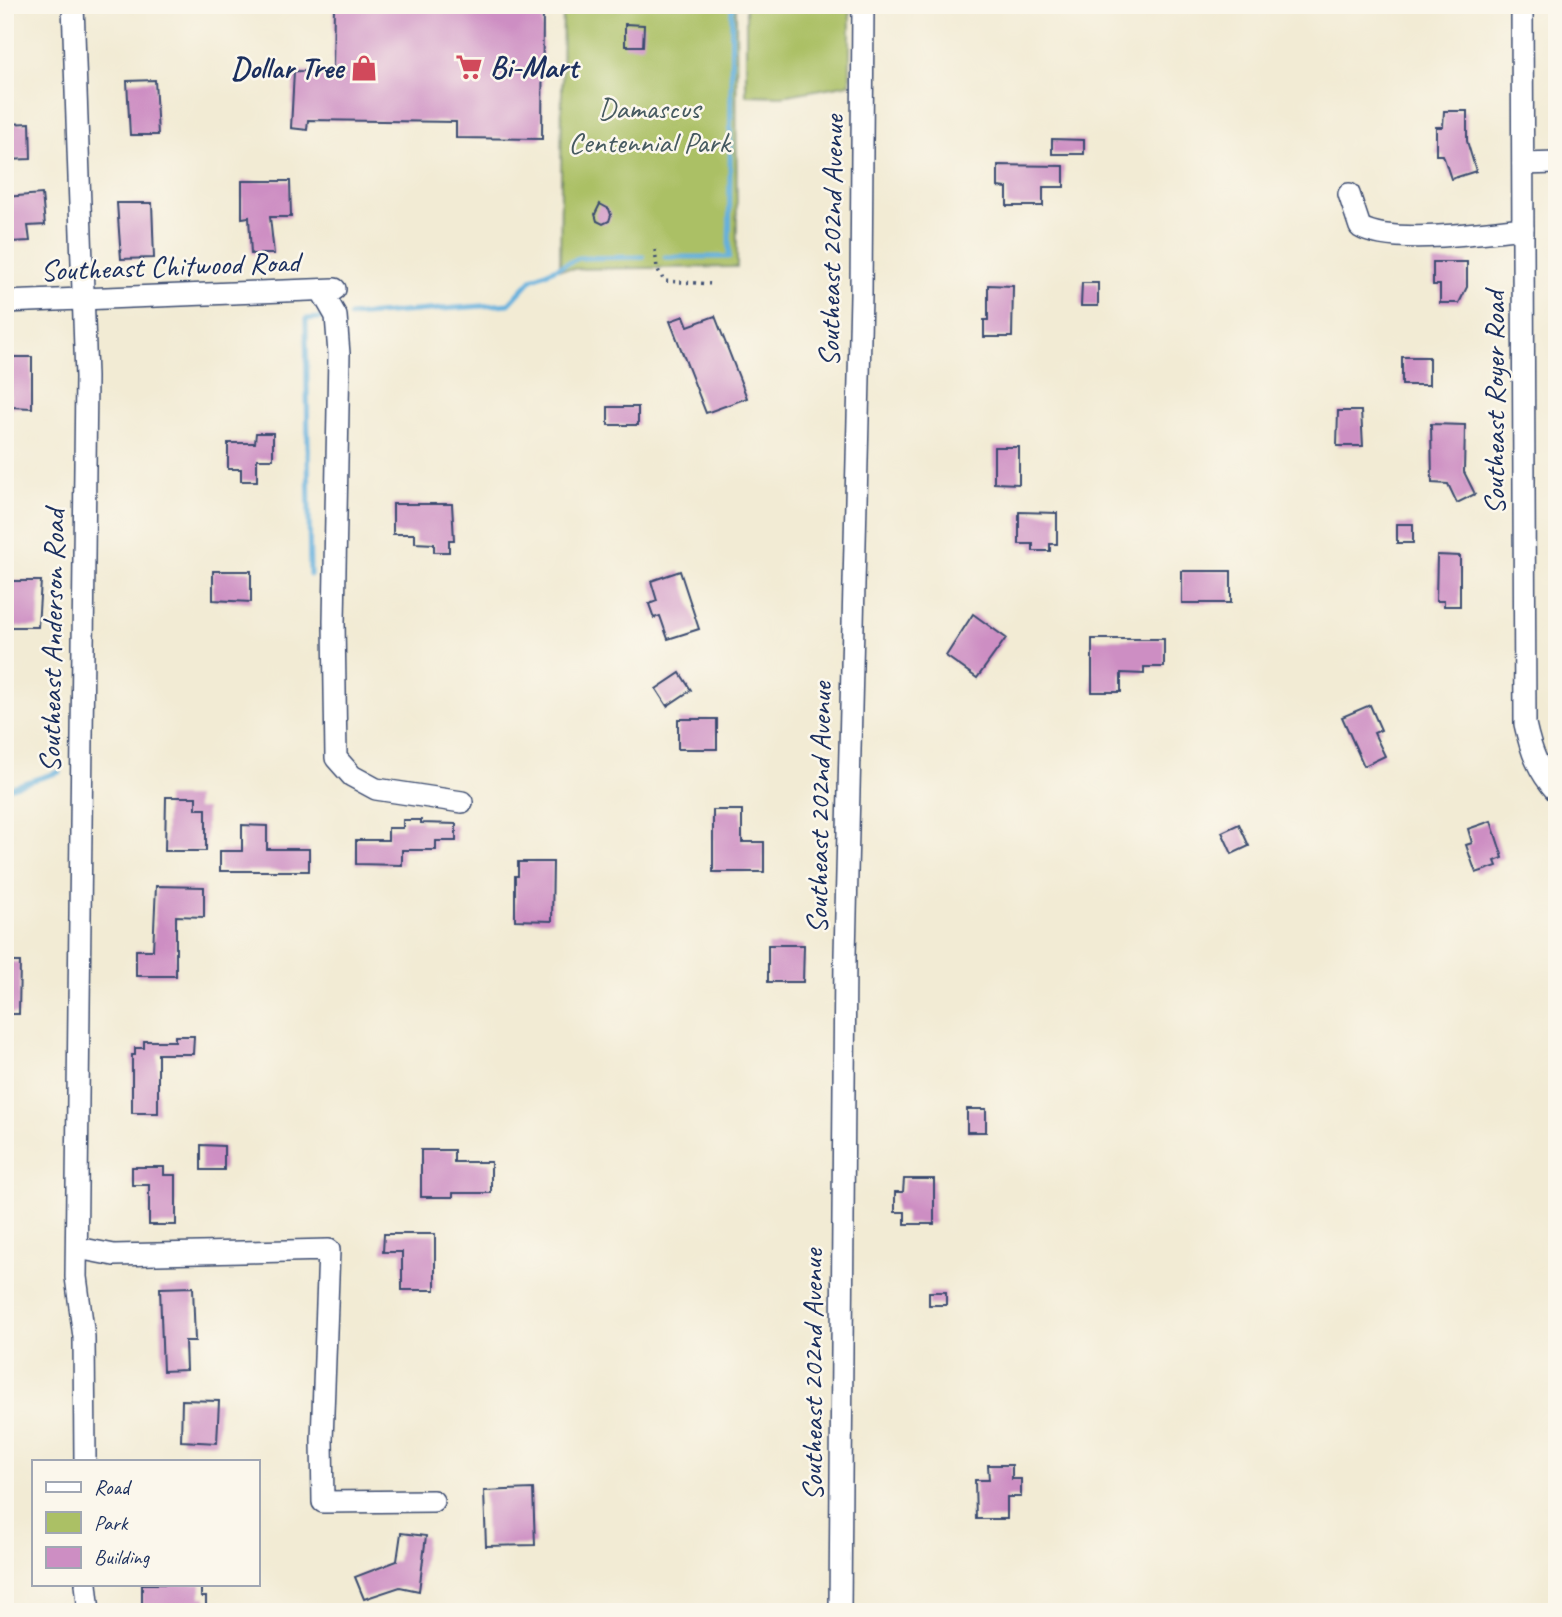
<svg xmlns="http://www.w3.org/2000/svg" width="1562" height="1617" font-family="Caveat,sans-serif">
  <style>
    .green { fill: #abc065; stroke: #637862; stroke-width: 2 }
    .lines { fill: none; stroke-linecap: round; stroke-linejoin: round }
    .stream { stroke: #64b0dd; stroke-width: 5 }
    .building { fill: #cd8ec3 }
    .minor-casing { stroke: #3b4b70; stroke-width: 24 }
    .path { stroke: #3b4b70; stroke-width: 3.5; stroke-dasharray: 2 5; stroke-linecap: butt }
    .minor { stroke: #fff; stroke-width: 21 }
    .labels { text-anchor: middle; stroke-width: 5; stroke-linejoin: round; paint-order: stroke }
    .poi-label { font-size: 30px; font-weight: bold; fill: #1b2f5e; stroke: #fbf7ec; text-anchor: start }
    .park-label { font-size: 30px; fill: #465a60; stroke: #fbf7ec }
    .street-label { font-size: 30px; fill: #1b2f5e; stroke: #fbf7ec }
  </style>
  <rect width="100%" height="100%" fill="#fbf7ec"/>
  <filter id="ink" filterUnits="userSpaceOnUse"><feTurbulence type="fractalNoise" baseFrequency=".0143" numOctaves="2"/><feDisplacementMap in="SourceGraphic" scale="14" xChannelSelector="R" yChannelSelector="G"/><feConvolveMatrix kernelMatrix="1 2 1 2 8 2 1 2 1" color-interpolation-filters="sRGB"/></filter>
  <filter id="wash" filterUnits="userSpaceOnUse"><feTurbulence type="fractalNoise" baseFrequency=".00686" numOctaves="4" result="noise"/><feDisplacementMap in="SourceGraphic" scale="28" xChannelSelector="R" yChannelSelector="G"/><feGaussianBlur stdDeviation="1.57" result="paint"/><feColorMatrix in="noise" values="0 0 0 0 0 0 0 0 0 0 0 0 0 0 0 0 0 1.4 0 .05"/><feComposite in="paint" operator="in"/></filter>
  <g filter="url(#wash)">
    <rect width="100%" height="100%" fill="#f2ebd4"/>
    <g class="green">
      <path d="M563 5H736L737 267 560 269Z"/>
      <path d="M746 5H850V84L782 96 746 95Z"/>
    </g>
    <g class="lines">
      <g class="stream">
        <path d="M665 257H729L732 5"/>
        <path d="M350 316 509 304 532 279 579 258 643 257"/>
        <path d="M310 575 306 319 321 318"/>
        <path d="M5 789 59 772"/>
      </g>
    </g>
    <g id="blocks">
      <g class="building">
        <path d="M334 5H543L542 139 456 138V122L308 120 307 130 291 128 294 71 333 72Z"/>
        <path d="M625 24 644 25 643 46H625Z"/>
        <path d="M155 80 158 135H130L127 81Z"/>
        <path d="M1444 111H1467V141L1476 171 1451 179 1443 155H1436V127H1443Z"/>
        <path d="M30 123 31 159 5 160V124Z"/>
        <path d="M1052 139 1084 140V154H1052Z"/>
        <path d="M998 165 1064 166V187H1043V206H1007V188L998 187Z"/>
        <path d="M242 181H290L291 217H270L274 254H251L249 217 242 218Z"/>
        <path d="M42 194 45 225 28 226 30 241 9 242 7 224H5V197Z"/>
        <path d="M117 203H152L154 258 121 259Z"/>
        <path d="M600 204 609 209 611 215 609 221 603 224 597 221 595 214Z"/>
        <path d="M1433 262H1467V287L1459 303H1440V285H1433Z"/>
        <path d="M1082 283H1098V306H1081Z"/>
        <path d="M988 285 1013 286 1012 337H984V320H988Z"/>
        <path d="M684 316 688 326 715 316 747 398 706 413 670 321Z"/>
        <path d="M10 357H32V408L10 407Z"/>
        <rect x="1402" y="357" width="27" height="28"/>
        <rect x="608" y="407" width="30" height="18"/>
        <path d="M1338 411H1361L1363 446H1337Z"/>
        <path d="M1431 424 1465 425 1464 472 1475 494 1457 503 1448 484 1432 483Z"/>
        <path d="M256 433H273V459H257V481H241V469H228V443H255Z"/>
        <path d="M994 447H1019V484L994 483Z"/>
        <path d="M393 504H452L454 540H449V552H434V544L415 543V534H393Z"/>
        <path d="M1019 512 1057 513V544H1050V551H1033V544H1019Z"/>
        <rect x="1397" y="524" width="16" height="19"/>
        <path d="M1437 555 1460 556V606H1444V601H1436Z"/>
        <path d="M213 571H251V602L213 600Z"/>
        <path d="M680 571 699 629 668 639 660 616 654 618 649 604 657 601 651 581Z"/>
        <rect x="1182" y="571" width="49" height="32"/>
        <path d="M6 581H41L38 627H5Z"/>
        <path d="M973 614 1006 638 977 678 946 656Z"/>
        <path d="M1092 639H1164V667H1144V674L1121 673V692H1092Z"/>
        <path d="M680 673 691 690 667 706 656 689Z"/>
        <path d="M1370 705 1381 730 1374 733 1385 756 1364 766 1342 717Z"/>
        <rect x="678" y="719" width="39" height="30"/>
        <path d="M166 797H196V809H206V851H165Z"/>
        <path d="M713 810H742V842H764V872H713Z"/>
        <path d="M403 820H421V823L456 824V841H436V850H402V865L356 864V840H388V828H403Z"/>
        <path d="M1491 821 1503 858 1495 861 1497 866 1476 873 1466 845 1472 843 1468 829Z"/>
        <path d="M1239 824 1249 846 1232 854 1222 832Z"/>
        <path d="M242 825 267 826V849H309V871H220V851H242Z"/>
        <path d="M518 862H553L552 921 515 920V876H518Z"/>
        <path d="M156 886 204 887V917L176 916V976H136V950H153Z"/>
        <path d="M768 945H804L803 982H768Z"/>
        <path d="M5 962H20L19 1014H5Z"/>
        <path d="M175 1036H194L193 1054H158V1113H132V1055H135V1048H144V1041H175Z"/>
        <rect x="967" y="1109" width="19" height="23"/>
        <path d="M201 1145 224 1146V1170H201Z"/>
        <path d="M421 1150H454V1162H491V1193H453V1197H421Z"/>
        <path d="M132 1167H164V1175H176V1225H149V1185H132Z"/>
        <path d="M904 1179H934V1224H905V1212H895V1192H903Z"/>
        <path d="M384 1234H435V1290H402V1252H383Z"/>
        <path d="M193 1287 195 1341H185L186 1370 163 1371 160 1288Z"/>
        <rect x="929" y="1292" width="17" height="13"/>
        <path d="M182 1400 219 1401 217 1443 181 1441Z"/>
        <path d="M988 1465H1012V1479H1021V1497H1007V1519H976L975 1480H989Z"/>
        <path d="M533 1489 535 1545 486 1546 484 1491Z"/>
        <path d="M401 1533 426 1536 419 1591 400 1587 364 1599 355 1577 397 1561Z"/>
        <path d="M142 1584H201V1597H206V1612H142Z"/>
      </g>
    </g>
  </g>
  <g filter="url(#ink)">
    <use href="#blocks" fill-opacity="0" stroke="#3b4b70" stroke-width="2"/>
    <g class="lines">
      <g class="minor-casing">
        <g id="minor">
          <path d="M73 5 86 377 76 1277 84 1337 85 1461"/>
          <path d="M1522 5 1525 724C1531 751 1538 771 1557 792"/>
          <path d="M1523 164 1557 163"/>
          <path d="M1349 194 1360 227C1391 246 1485 232 1523 228"/>
          <path d="M321 290 336 316 339 354 334 622 336 758 352 776 376 789 462 802"/>
          <path d="M5 302 335 289"/>
          <path d="M78 1248 114 1255 329 1250 322 1440 323 1502 433 1501"/>
          <path d="M86 1584 89 1612"/>
          <path d="M840 1612 845 955 861 295 863 5"/>
        </g>
      </g>
      <path class="path" d="M655 250 657 268 664 281 713 284"/>
      <use href="#minor" class="minor"/>
    </g>
  </g>
  <defs>
    <g id="supermarket-bare" transform="scale(2.1)"><path d="M-6-5.5h2.5l.6 2H6L4.5 2H-2.5L-4.4-4H-6ZM-1.5 3.2a1.3 1.3 0 1 0 .1 0ZM3 3.2a1.3 1.3 0 1 0 .1 0Z" fill="#d1495b" stroke="#fbf7ec" stroke-width="2.5" paint-order="stroke"/></g>
    <g id="shop-bare" transform="scale(2.1)"><path d="M-5-2.5h2.3a2.7 3.5 0 0 1 5.4 0H5L5.5 6h-11ZM-1.5-2.5h3a1.5 2.3 0 0 0-3 0Z" fill="#d1495b" stroke="#fbf7ec" stroke-width="2.5" paint-order="stroke"/></g>
  </defs>
  <g fill-rule="evenodd">
    <use href="#supermarket-bare" x="469" y="67"/>
    <use href="#shop-bare" x="364" y="68"/>
  </g>
  <g class="labels">
    <g class="poi-label">
      <text x="490" y="77">Bi-Mart</text>
      <text x="343" y="78" text-anchor="end">Dollar Tree</text>
    </g>
    <g class="park-label">
      <text x="649" y="118">Damascus<tspan x="649" dy="34">Centennial Park</tspan></text>
    </g>
    <g class="street-label">
      <text transform="translate(831 241) rotate(-89)" y="10">Southeast 202nd Avenue</text>
      <text transform="translate(170 266) rotate(-2)" y="10">Southeast Chitwood Road</text>
      <text transform="translate(1494 403) rotate(-90)" y="10">Southeast Royer Road</text>
      <text transform="translate(52 641) rotate(-89)" y="10">Southeast Anderson Road</text>
      <text transform="translate(819 808) rotate(-89)" y="10">Southeast 202nd Avenue</text>
      <text transform="translate(812 1375) rotate(-90)" y="10">Southeast 202nd Avenue</text>
    </g>
  </g>
  <rect width="1562" height="1617" fill="none" stroke="#fbf7ec" stroke-width="28"/>
  <rect x="32" y="1460" width="228" height="126" fill="#fbf7ec" stroke="#a1a7b3" stroke-width="2"/>
  <rect x="46" y="1482" width="35" height="10" fill="#ffffff" stroke="#a1a7b3" stroke-width="2"/>
  <text x="94" y="1494" font-size="21" fill="#1b2f5e">Road</text>
  <rect x="46" y="1512" width="35" height="21" fill="#abc065" stroke="#a1a7b3" stroke-width="2"/>
  <text x="94" y="1530" font-size="21" fill="#1b2f5e">Park</text>
  <rect x="46" y="1547" width="35" height="21" fill="#cd8ec3" stroke="#a1a7b3" stroke-width="2"/>
  <text x="94" y="1564" font-size="21" fill="#1b2f5e">Building</text>
</svg>
